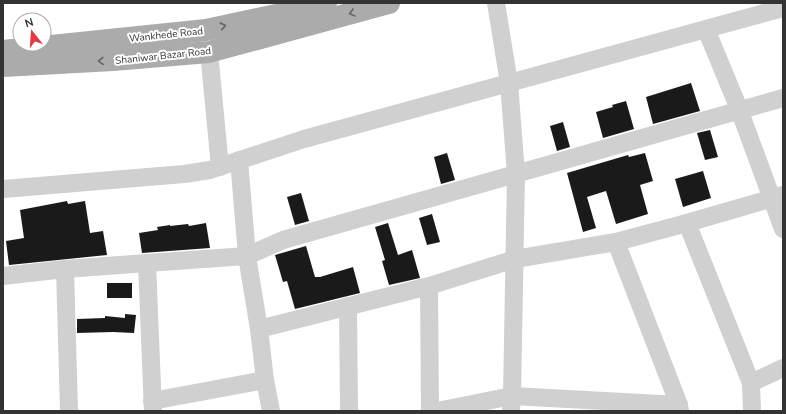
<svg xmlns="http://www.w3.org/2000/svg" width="786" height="414" font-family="'Nunito Sans',sans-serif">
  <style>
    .building { fill: #1a1a1a }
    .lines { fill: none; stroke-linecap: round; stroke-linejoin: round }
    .minor { stroke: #d0d0d0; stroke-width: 18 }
    .major { stroke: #ababab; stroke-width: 22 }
    .oneway { stroke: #636363 }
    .labels { text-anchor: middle; stroke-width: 4; stroke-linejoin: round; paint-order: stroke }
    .street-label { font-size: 10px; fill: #333; stroke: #fff }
  </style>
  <rect width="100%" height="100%" fill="#fff"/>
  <g class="building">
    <path d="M691 83 700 111 653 124 646 97Z"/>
    <path d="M626 101 634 129 603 138 596 112 613 107 612 105Z"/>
    <path d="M563 122 570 147 557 151 550 126Z"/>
    <path d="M710 130 718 157 705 160 697 133Z"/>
    <path d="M447 153 455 180 441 184 434 157Z"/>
    <path d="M645 153 653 181 640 185 648 214 616 224 606 191 587 197 596 228 583 232 567 173 611 160 628 155 629 157Z"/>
    <path d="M703 171 711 198 683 207 675 179Z"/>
    <path d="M301 193 309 221 295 225 287 197Z"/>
    <path d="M67 201 68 204 85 201 90 233 103 231 107 255 9 265 6 241 24 238 20 210Z"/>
    <path d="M432 214 440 242 427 245 419 218Z"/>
    <path d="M206 223 210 248 142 253 139 233 158 230 157 227 170 225V226L188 224 189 226Z"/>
    <path d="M388 223 398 255 412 250 420 278 389 285 382 261 385 260 375 227Z"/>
    <path d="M306 246 315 277H320L353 267 360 293 295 309 287 281 283 282 275 255Z"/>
    <rect x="107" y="283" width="25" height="15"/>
    <path d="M125 314 136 315 134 333 113 332 77 333V319L105 318V316L125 318Z"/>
  </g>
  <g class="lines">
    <g class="minor">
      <path d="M496 3 509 83 516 174 512 396 511 411"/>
      <path d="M706 29 739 109 783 229"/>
      <path d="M209 52 220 167"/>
      <path d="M3 189 184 174 210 170 304 139 783 8"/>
      <path d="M687 223 751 383 752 411"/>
      <path d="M616 242 679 405"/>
      <path d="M147 263 247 256 239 160"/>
      <path d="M65 269 147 263 153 411"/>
      <path d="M3 276 65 269 69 411"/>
      <path d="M429 286 430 411"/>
      <path d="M348 306 349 411"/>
      <path d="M259 329 429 286 515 259 616 242 687 223 783 195"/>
      <path d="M265 380 259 329 247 256 283 240 783 98"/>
      <path d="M751 383 783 368"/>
      <path d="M152 401 265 380 271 411"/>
      <path d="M437 411 512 396 679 405 680 411"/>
    </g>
    <g class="major">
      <path d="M3 51 206 30 300 10 326 3"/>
      <path d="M3 66 113 60 209 52 389 3"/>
    </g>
  </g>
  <defs><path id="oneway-chevron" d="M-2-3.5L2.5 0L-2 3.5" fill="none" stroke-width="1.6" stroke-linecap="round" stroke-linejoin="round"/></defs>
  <g class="oneway">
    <use href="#oneway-chevron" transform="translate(352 13) rotate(165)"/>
    <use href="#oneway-chevron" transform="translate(223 26) rotate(-12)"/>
    <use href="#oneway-chevron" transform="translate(101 61) rotate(177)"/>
  </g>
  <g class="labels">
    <g class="street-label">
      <text transform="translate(166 34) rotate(-6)" y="4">Wankhede Road</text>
      <text transform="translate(163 55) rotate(-6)" y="4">Shaniwar Bazar Road</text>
    </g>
  </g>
  <rect width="786" height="414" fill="none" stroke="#333333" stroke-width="8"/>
  <g transform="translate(32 32) rotate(343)"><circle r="19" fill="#ffffff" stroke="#adadad"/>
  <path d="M0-3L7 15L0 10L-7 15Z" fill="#e63946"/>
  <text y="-6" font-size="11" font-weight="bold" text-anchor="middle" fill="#333333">N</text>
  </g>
</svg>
